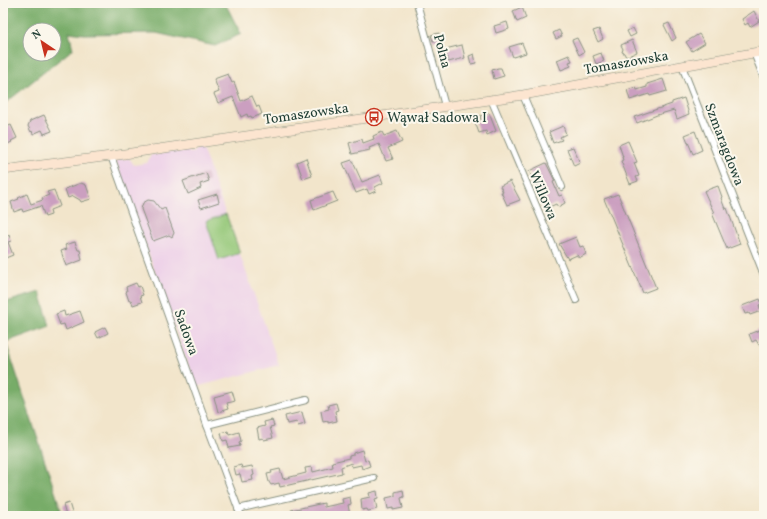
<svg xmlns="http://www.w3.org/2000/svg" width="767" height="519" font-family="Vollkorn,serif">
  <style>
    .built { fill: #edd0e8 }
    .green { fill: #94c778; stroke: #5a8256 }
    .forest { fill: #77ac68; stroke: #4b744e; fill-rule: evenodd }
    .building { fill: #cb9fc0 }
    .lines { fill: none; stroke-linecap: round; stroke-linejoin: round }
    .street-casing { stroke: #889180; stroke-width: 8 }
    .secondary-casing { stroke: #889180; stroke-width: 10 }
    .street { stroke: #fff; stroke-width: 6 }
    .secondary { stroke: #fce5d0; stroke-width: 9 }
    .labels { text-anchor: middle; stroke-width: 4; stroke-linejoin: round; paint-order: stroke }
    .street-label { font-size: 14px; fill: #1f3d34; stroke: #fbf7ec }
    .poi-label { font-size: 14px; fill: #1f3d34; stroke: #fbf7ec; text-anchor: start }
  </style>
  <rect width="100%" height="100%" fill="#fbf7ec"/>
  <filter id="ink" filterUnits="userSpaceOnUse"><feTurbulence type="fractalNoise" baseFrequency=".025" numOctaves="2"/><feDisplacementMap in="SourceGraphic" scale="8" xChannelSelector="R" yChannelSelector="G"/><feConvolveMatrix kernelMatrix="1 2 1 2 8 2 1 2 1" color-interpolation-filters="sRGB"/></filter>
  <filter id="wash" filterUnits="userSpaceOnUse"><feTurbulence type="fractalNoise" baseFrequency=".012" numOctaves="4" result="noise"/><feDisplacementMap in="SourceGraphic" scale="16" xChannelSelector="R" yChannelSelector="G"/><feGaussianBlur stdDeviation="0.9" result="paint"/><feColorMatrix in="noise" values="0 0 0 0 0 0 0 0 0 0 0 0 0 0 0 0 0 1.4 0 .05"/><feComposite in="paint" operator="in"/></filter>
  <g filter="url(#wash)">
    <rect width="100%" height="100%" fill="#f2e5cb"/>
    <path class="built" d="M202 147 279 365 196 387 115 160 129 158 134 165 147 163 151 155 187 150 189 152 194 151 196 148Z"/>
    <path class="green" d="M226 214 240 253 219 260 206 221Z"/>
    <g class="forest">
      <path d="M3 3H225L241 34 215 46 156 33 84 34 69 32 73 49 3 105ZM30 30H54V54H30Z"/>
      <path d="M40 292 50 326 6 342 63 516H3V303Z"/>
    </g>
    <g id="blocks">
      <g class="building">
        <path d="M522 7 526 18 517 22 513 11Z"/>
        <path d="M754 11 759 21 750 27 748 23 745 25 742 19Z"/>
        <path d="M507 22 509 29 496 33 494 26Z"/>
        <path d="M669 23 676 38 672 41 664 25Z"/>
        <path d="M633 28 636 34 630 37 627 31Z"/>
        <path d="M599 29 603 39 598 42 593 31Z"/>
        <path d="M559 30 562 36 556 39 553 33Z"/>
        <path d="M439 33 441 39 433 41 431 35Z"/>
        <path d="M699 34 705 43 692 51 686 42Z"/>
        <path d="M577 38 584 52 579 55 572 40Z"/>
        <path d="M632 40 637 52 626 57 624 53 622 52 623 49 621 45Z"/>
        <path d="M522 43 526 53 513 57 509 47Z"/>
        <path d="M462 45 465 58 448 62 445 49Z"/>
        <path d="M601 53 604 61 596 64 593 56Z"/>
        <path d="M474 54 476 63 471 64 469 56Z"/>
        <path d="M569 55 572 61 569 62 571 66 561 70 557 60Z"/>
        <path d="M498 68H501L504 76 494 79 492 70Z"/>
        <path d="M228 74 232 83 234 82 241 101 252 96 257 107 259 106 262 114 252 118 251 116 248 117 247 114 241 117 233 97 218 103 214 94 219 92 214 79Z"/>
        <path d="M663 79 667 91 650 96 649 94 630 100 627 90 636 87 637 90 647 87V84Z"/>
        <path d="M684 98 689 114 677 119 674 110 657 115 637 123 634 117 672 104V102Z"/>
        <path d="M489 113 496 131 487 135 486 131 479 133 475 122 481 120 480 116Z"/>
        <path d="M44 115 52 131 44 134 42 130 33 134 32 131 31 132 28 126 30 121Z"/>
        <path d="M11 125 17 138 11 141 12 142 3 146V132L5 131 4 128Z"/>
        <path d="M563 126 566 134 560 137 562 140 553 143 549 132Z"/>
        <path d="M397 131 402 142 388 148 393 159 386 161 379 144 369 148 370 150 352 154 349 143 362 139 363 143 374 139 373 136 382 132 384 136Z"/>
        <path d="M695 131 702 150 693 154 685 135Z"/>
        <path d="M628 141 637 162 634 163 639 176 636 177 638 181 630 184 621 161 623 160 622 157H623L619 145Z"/>
        <path d="M573 147 580 163 574 166 567 149Z"/>
        <path d="M306 158 312 176 303 179 297 162Z"/>
        <path d="M352 160 362 182 380 175 383 183 375 187 376 191 369 194 367 189 356 193 343 163Z"/>
        <path d="M546 163 555 181 553 182 559 196 562 195 565 203 558 207 556 204 547 208 538 193 540 192 535 178 533 179 529 171Z"/>
        <path d="M206 173 209 181 200 184 201 188 188 194 183 181Z"/>
        <path d="M510 181 520 200 507 205 501 192H503L500 186Z"/>
        <path d="M81 183 86 185 91 199 81 202 80 200 73 196 68 198 65 189Z"/>
        <path d="M718 186 722 197 721 198 725 209 727 208 740 244 727 249 712 213H714L704 191Z"/>
        <path d="M54 190 60 206 50 210 51 215 45 217 41 206 23 212 22 209 14 212 11 202 19 199 18 198 27 194 31 204 43 200 42 198 49 195 47 192Z"/>
        <path d="M333 192 337 201 314 210 311 200Z"/>
        <path d="M217 194 219 202 201 208 198 200Z"/>
        <path d="M618 194 656 288 643 293 604 199Z"/>
        <path d="M148 200 154 201 161 210 165 208 174 233 172 237 169 235 153 241 141 209 143 203Z"/>
        <path d="M3 231 5 237 9 235 11 241 8 242 13 255 3 259Z"/>
        <path d="M576 237 580 247 583 246 586 254 579 258 577 255 568 259 559 244Z"/>
        <path d="M75 242 78 250H80L82 260 66 266 61 251 67 249 65 245Z"/>
        <path d="M136 283 138 287 140 286 143 295 140 296 142 302 133 305 131 300 129 301 126 292 127 291 126 287Z"/>
        <path d="M760 299 762 304 759 305 761 311 750 315 749 313 745 314 742 306Z"/>
        <path d="M64 311 65 316 80 311 84 322 66 330 64 324 60 325 56 314Z"/>
        <path d="M105 327 108 333 98 338 95 332Z"/>
        <path d="M762 329 764 334V343L759 345 756 340 752 342 749 334Z"/>
        <path d="M232 391 235 401 226 403 228 409 218 412 214 396Z"/>
        <path d="M336 403 338 410 335 411 337 421 328 423V421L323 422 321 411 329 409 328 405Z"/>
        <path d="M302 412 305 424 298 426 297 422 287 424 285 416Z"/>
        <path d="M272 420 274 426 270 427 273 438 264 440 263 438 259 439 257 428 265 426 264 422Z"/>
        <path d="M228 431 229 435 239 432 241 441 239 442 240 446 229 448 227 440 223 441 221 433Z"/>
        <path d="M362 450 365 461 368 460 370 466 362 469 361 465 352 467 351 463 341 467 342 473 280 487 279 483 271 485 269 482 267 474 272 473 271 471 280 469 283 479 306 473 305 468 312 467 313 472 333 467 332 462 349 458V456L353 455V453Z"/>
        <path d="M241 465 242 468 252 466 254 475 252 476 253 480 242 482 240 474 236 475 234 467Z"/>
        <path d="M403 490 404 497 401 498 403 508 393 510V508L388 509 386 498 395 496V492Z"/>
        <path d="M377 491 378 498 375 499 377 509 368 511 367 509 362 510 361 499 370 497 369 493Z"/>
        <path d="M350 497 351 504 348 505 350 515 335 516V514L319 516 318 513 292 516 291 510 324 503V507L343 503 342 499Z"/>
        <path d="M69 503 73 516H66L63 505Z"/>
      </g>
    </g>
  </g>
  <g filter="url(#ink)">
    <use href="#blocks" fill-opacity="0" stroke="#889180" stroke-width="1"/>
    <g class="lines">
      <g class="street-casing">
        <g id="street">
          <path d="M417 3 445 106"/>
          <path d="M754 53 764 78"/>
          <path d="M682 66 764 275"/>
          <path d="M523 95 562 187"/>
          <path d="M491 99 576 300"/>
          <path d="M111 156 207 425 241 516"/>
          <path d="M207 425 306 400"/>
          <path d="M238 509 374 478"/>
        </g>
      </g>
      <g class="secondary-casing">
        <path id="secondary" d="M3 170 111 156 523 95 764 51"/>
      </g>
      <use href="#street" class="street"/>
      <use href="#secondary" class="secondary"/>
    </g>
  </g>
  <defs>
    <g id="bus-ring" transform="scale(0.9)"><circle r="9.5" fill="#fbf7ec" stroke="#c8321e" stroke-width="1.5"/><path d="M-5-6H5V4H4V6H2V4H-2V6H-4V4H-5ZM-3.5-4V0h7V-4ZM-3.5 1.2v1.5H-2V1.2ZM2 1.2v1.5H3.5V1.2Z" fill="#c8321e"/></g>
  </defs>
  <g fill-rule="evenodd">
    <use href="#bus-ring" x="374" y="117"/>
  </g>
  <g class="labels">
    <g class="street-label">
      <text transform="translate(443 51) rotate(75)" y="5">Polna</text>
      <text transform="translate(626 62) rotate(-10)" y="5">Tomaszowska</text>
      <text transform="translate(306 113) rotate(-8)" y="5">Tomaszowska</text>
      <text transform="translate(725 144) rotate(69)" y="5">Szmaragdowa</text>
      <text transform="translate(544 195) rotate(67)" y="5">Willowa</text>
      <text transform="translate(187 332) rotate(70)" y="5">Sadowa</text>
    </g>
    <g class="poi-label">
      <text x="387" y="122">Wąwał Sadowa I</text>
    </g>
  </g>
  <rect width="767" height="519" fill="none" stroke="#fbf7ec" stroke-width="16"/>
  <g transform="translate(42 42) rotate(325)"><circle r="19" fill="#fbf7ec" stroke="#a3ada2"/>
  <path d="M0-3L7 15L0 10L-7 15Z" fill="#c8321e"/>
  <text y="-6" font-size="11" font-weight="bold" text-anchor="middle" fill="#1f3d34">N</text>
  </g>
</svg>
